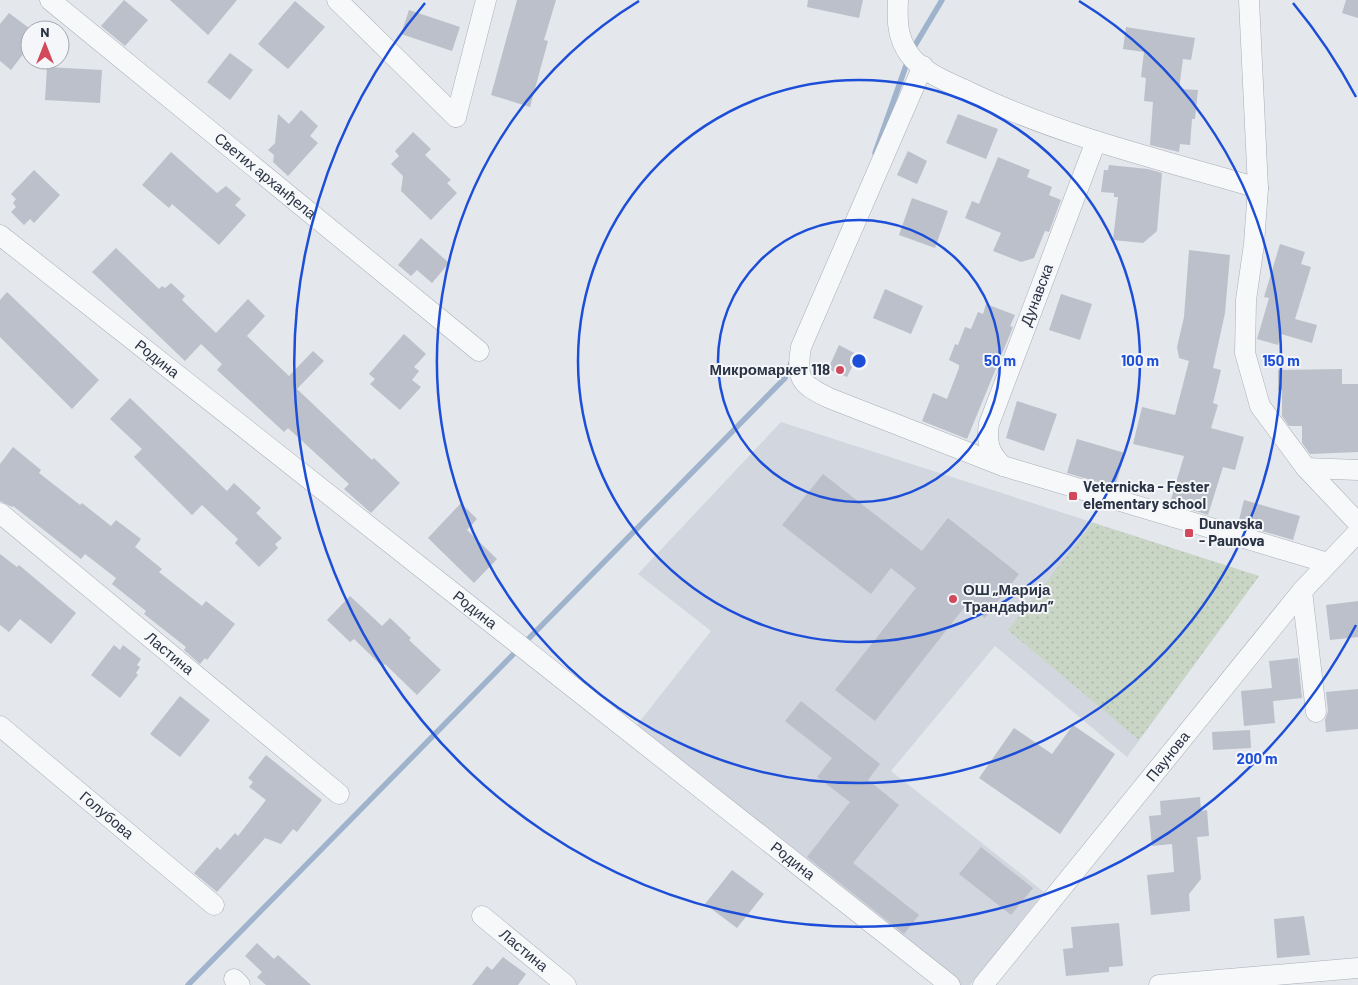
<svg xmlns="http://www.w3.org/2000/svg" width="1358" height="985" font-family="Barlow,sans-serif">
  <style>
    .built { fill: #d2d6de }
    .green { fill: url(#green-dots) }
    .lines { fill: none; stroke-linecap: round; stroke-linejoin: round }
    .stream { stroke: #9fb4cc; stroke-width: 5.5 }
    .building { fill: #bbc0ca }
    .minor-casing { stroke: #a9aeb7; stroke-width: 21 }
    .minor { stroke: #f7f8fa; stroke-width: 20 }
    .ring { fill: none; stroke: #1d4ed8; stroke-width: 2.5 }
    .poi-dot { fill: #d1495b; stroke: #f4f6f9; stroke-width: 2 }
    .labels { text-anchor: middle; stroke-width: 4; stroke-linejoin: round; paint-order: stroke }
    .street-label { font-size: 15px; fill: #2b3445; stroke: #f4f6f9 }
    .poi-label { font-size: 15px; font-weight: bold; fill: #2b3445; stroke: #f4f6f9; text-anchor: start }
    .centre { fill: #1d4ed8; stroke: #f4f6f9; stroke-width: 2.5 }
    .ring-label { font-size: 15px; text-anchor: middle; font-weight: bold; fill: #1d4ed8; stroke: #f4f6f9; stroke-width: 4; stroke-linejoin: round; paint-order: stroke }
  </style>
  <defs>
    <pattern id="green-dots" width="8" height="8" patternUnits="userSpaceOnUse" patternTransform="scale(1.25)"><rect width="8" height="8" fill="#c9d6c5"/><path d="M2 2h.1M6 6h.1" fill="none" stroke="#adb8ab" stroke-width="1.8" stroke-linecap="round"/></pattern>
  </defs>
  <rect width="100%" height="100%" fill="#e4e7ec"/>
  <path class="built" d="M781 422 1259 576 1127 757 995 646 891 771 1044 892 970 985H958L633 730 711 631 638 574Z"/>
  <path class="green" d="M1093 523 1259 576 1139 740 1008 630Z"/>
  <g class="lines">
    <g class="stream">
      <path d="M911 52 942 0"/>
      <path d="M875 153 908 60"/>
      <path d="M188 985 785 378 792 361"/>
    </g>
  </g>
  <g class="building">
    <path d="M124 0 148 20 125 46 101 26Z"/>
    <path d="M170 0H237L208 35Z"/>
    <path d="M517 0H556L544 40 548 41 530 107 491 95Z"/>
    <path d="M808 0H863L859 18 807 7Z"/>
    <path d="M1346 0H1358V18L1342 13Z"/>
    <path d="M295 1 325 27 288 69 258 44Z"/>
    <path d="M409 10 460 27 452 51 401 34Z"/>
    <path d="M9 13 29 28 23 36 30 42V45L11 70 0 61V24Z"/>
    <path d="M1126 27 1195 38 1191 60 1183 59 1179 89 1198 90 1195 119H1192L1190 145 1180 144 1179 152 1150 145 1153 102 1144 101 1146 78 1141 77 1144 52 1123 49Z"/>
    <path d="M230 53 253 70 230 100 207 82Z"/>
    <path d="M47 67 102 70 100 103 45 100Z"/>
    <path d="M301 110 318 126 310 136 318 143 288 176 273 162 274 155 268 150 275 143 278 114 289 124Z"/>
    <path d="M958 114 998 129 986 159 946 143Z"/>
    <path d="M413 132 431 149 425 155 451 180 447 183 457 193 431 220 401 191 403 176 391 164 399 156 395 151Z"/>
    <path d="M908 151 927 161 917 184 897 175Z"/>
    <path d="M171 152 217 193 226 186 241 199 235 205 246 215 219 245 172 204 169 208 142 185Z"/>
    <path d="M998 157 1030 170 1027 177 1052 187 1049 195 1061 200 1049 232 1045 231 1034 258 1021 262 993 251 1001 233 965 218 972 201 979 204Z"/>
    <path d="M1109 165 1148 169 1162 173 1157 231 1143 243 1113 240 1118 197H1114V193L1101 192 1104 170H1108Z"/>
    <path d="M34 170 60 195 34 223 30 219 24 225 11 212 16 207 13 203 16 199 11 194Z"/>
    <path d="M912 198 948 211 935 248 899 235Z"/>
    <path d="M421 238 449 263 432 283 417 270 411 276 398 265Z"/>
    <path d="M1280 244 1305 252 1301 264 1311 267 1295 319 1317 325 1312 343 1281 334 1278 345 1257 339 1269 298 1264 297Z"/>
    <path d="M116 248 159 289 162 286 165 288 171 283 185 296 182 300 216 333 248 299 265 316 247 336 289 376 313 351 324 361 297 389 372 460 374 458 400 483 371 513 344 489 349 484 288 428 284 432 217 370 222 364 201 344 185 361 92 272Z"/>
    <path d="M1189 250 1230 255 1225 313 1213 368 1221 370 1213 403 1218 405 1211 428 1244 437 1235 470 1223 467 1208 515 1170 503 1184 456 1133 444 1142 407 1175 415 1189 361 1179 358 1177 347 1184 317Z"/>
    <path d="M885 289 923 306 911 334 873 318Z"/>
    <path d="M7 292 99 380 72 409 0 337V300Z"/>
    <path d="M1061 294 1092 304 1080 340 1049 330Z"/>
    <path d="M986 304 1015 315 1010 326 1013 327 967 439 922 421 933 393 947 399 959 368V365L949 360 955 344 958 345 965 327 971 329 978 312 983 314Z"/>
    <path d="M404 334 426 354 414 367 419 371 412 380 421 387 400 410 370 384 375 379 369 374Z"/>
    <path d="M839 345 858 355 847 377 828 369Z"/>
    <path d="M1342 369V384H1358V452L1310 454 1302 443V426H1289L1282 416V390H1278V370Z"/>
    <path d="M130 398 227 491 234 483 261 508 256 513 282 538 275 544 278 548 259 567 235 543 238 539 202 505 192 515 134 457 142 449 110 419Z"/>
    <path d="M1017 401 1057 414 1044 451 1006 438Z"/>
    <path d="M1077 439 1125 453 1115 487 1067 473Z"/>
    <path d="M13 447 41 470 39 473 80 505 82 503 111 526 116 520 141 539 135 547 162 569 159 572 202 606 206 601 235 624 207 660 205 658 200 664 184 650 186 647 144 614 146 611 112 584 116 578 85 554 81 559 13 506 12 507 0 501V464Z"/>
    <path d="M823 474 922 551 948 518 1019 574 985 618 967 604 875 721 835 690 916 588 891 568 871 594 782 525Z"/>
    <path d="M1244 500 1300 516 1293 540 1238 524Z"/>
    <path d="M461 503 477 519 467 530 497 559 474 583 428 538Z"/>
    <path d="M0 554 17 567 19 565 76 613 51 644 20 619 9 632 0 625Z"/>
    <path d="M350 596 382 626 390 618 411 638 409 640 441 670 417 695 385 664 383 667 354 639 350 642 327 620Z"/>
    <path d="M1358 601V637L1330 640 1326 605Z"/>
    <path d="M114 645 120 650 123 645 141 659 137 665 140 667 136 673 138 675 120 698 91 675Z"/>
    <path d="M1298 658 1302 698 1273 701 1275 723 1244 726 1241 691 1272 688 1269 661Z"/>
    <path d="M1358 689V729L1326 732 1325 720 1328 711 1326 692Z"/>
    <path d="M180 696 210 720 180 757 150 734Z"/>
    <path d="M801 701 880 764 868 780 899 805 853 863 919 915 904 934 807 857 850 802 817 777 832 758 785 721Z"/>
    <path d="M1073 725 1115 754 1060 834 979 778 1014 728 1052 754Z"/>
    <path d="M1250 730 1251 748 1213 750 1212 732Z"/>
    <path d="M266 755 322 800 297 832 293 829 281 844 265 838 217 892 194 873 217 847 220 850 235 833 238 836 266 800 249 787 253 782 248 778Z"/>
    <path d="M1200 797 1201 811 1207 810 1209 836 1197 837 1201 879 1189 894 1190 911 1151 915 1147 875 1174 872 1172 844 1152 846 1149 816 1161 815 1160 801Z"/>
    <path d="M981 847 1033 888 1011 915 959 874Z"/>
    <path d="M732 870 764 894 737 928 705 904Z"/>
    <path d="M1304 916 1310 955 1277 958 1274 919Z"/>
    <path d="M1119 923 1123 966 1109 967V972L1066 976 1063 949 1073 948 1071 927Z"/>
    <path d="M257 943 274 959 278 955 311 985H266L257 977 262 972 245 956Z"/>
    <path d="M503 957 526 974 518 985H472L487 966 492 970Z"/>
  </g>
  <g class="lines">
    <g class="minor-casing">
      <g id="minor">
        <path id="s1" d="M50 0 479 351"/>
        <path d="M337 0 456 117"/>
        <path d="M898 0C897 20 897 37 909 54 921 71 945 81 963 89 1056 135 1159 159 1258 188"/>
        <path d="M1249 0 1258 188 1254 244 1246 300 1245 353 1260 406 1306 468 1358 523"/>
        <path d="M923 66 801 347C796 379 800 384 829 398L1003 466"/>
        <path d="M456 117 486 0"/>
        <path d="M1096 141 989 424C986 441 989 454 1003 466L1328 563"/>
        <path id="s2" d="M0 235 950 985"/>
        <path d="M1306 468 1358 470"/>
        <path id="s3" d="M0 513 339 794"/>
        <path d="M1302 591 1316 712"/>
        <path id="s4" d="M0 726 214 905"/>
        <path id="s5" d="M482 916 566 985"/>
        <path d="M234 979 240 985"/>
        <path id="s6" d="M983 985 1302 591 1358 532"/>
        <path d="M1159 985 1358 968"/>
      </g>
    </g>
    <use href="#minor" class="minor"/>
  </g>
  <g class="ring">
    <circle cx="859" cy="361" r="141"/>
    <circle cx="859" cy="361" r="281"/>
    <path d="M1079 1A422 422 0 1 1 639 1"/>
    <path d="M1356 625A563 563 0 1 1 425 3M1293 3A563 563 0 0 1 1356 97"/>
  </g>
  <g class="poi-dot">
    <circle cx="840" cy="370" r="5"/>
    <rect x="1068" y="491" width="10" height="10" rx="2.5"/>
    <rect x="1184" y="528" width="10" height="10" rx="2.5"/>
    <circle cx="953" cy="599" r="5"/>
  </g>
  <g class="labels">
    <g class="street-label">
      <text dy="5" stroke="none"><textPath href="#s1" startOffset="278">Светих арханђела</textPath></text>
      <text transform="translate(1037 295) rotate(-69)" y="5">Дунавска</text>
      <text dy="5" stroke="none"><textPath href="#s2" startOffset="200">Родина</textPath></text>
      <text dy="5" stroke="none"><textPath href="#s2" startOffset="605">Родина</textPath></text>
      <text dy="5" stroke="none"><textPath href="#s3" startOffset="220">Ластина</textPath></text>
      <text dy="5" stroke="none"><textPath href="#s6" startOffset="294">Паунова</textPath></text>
      <text dy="5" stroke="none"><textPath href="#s4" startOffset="139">Голубова</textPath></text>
      <text dy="5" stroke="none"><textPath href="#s2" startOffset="1010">Родина</textPath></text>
      <text dy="5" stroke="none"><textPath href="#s5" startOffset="54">Ластина</textPath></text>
    </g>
    <g class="poi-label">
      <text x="830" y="375" text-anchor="end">Микромаркет 118</text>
      <text x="1083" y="492">Veternicka - Fester<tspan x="1083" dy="17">elementary school</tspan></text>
      <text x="1199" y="529">Dunavska<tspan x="1199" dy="17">- Paunova</tspan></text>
      <text x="963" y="595">ОШ „Марија<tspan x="963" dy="17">Трандафил”</tspan></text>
    </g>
  </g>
  <circle cx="859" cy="361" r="8" class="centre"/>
  <g class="ring-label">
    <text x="1000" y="366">50 m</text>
    <text x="1140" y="366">100 m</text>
    <text x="1281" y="366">150 m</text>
    <text x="1257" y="764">200 m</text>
  </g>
  <g transform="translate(45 45)"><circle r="24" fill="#f4f6f9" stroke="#a4a8b1"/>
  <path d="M0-4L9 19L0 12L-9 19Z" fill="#d1495b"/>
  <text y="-8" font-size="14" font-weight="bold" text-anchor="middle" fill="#2b3445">N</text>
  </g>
</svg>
